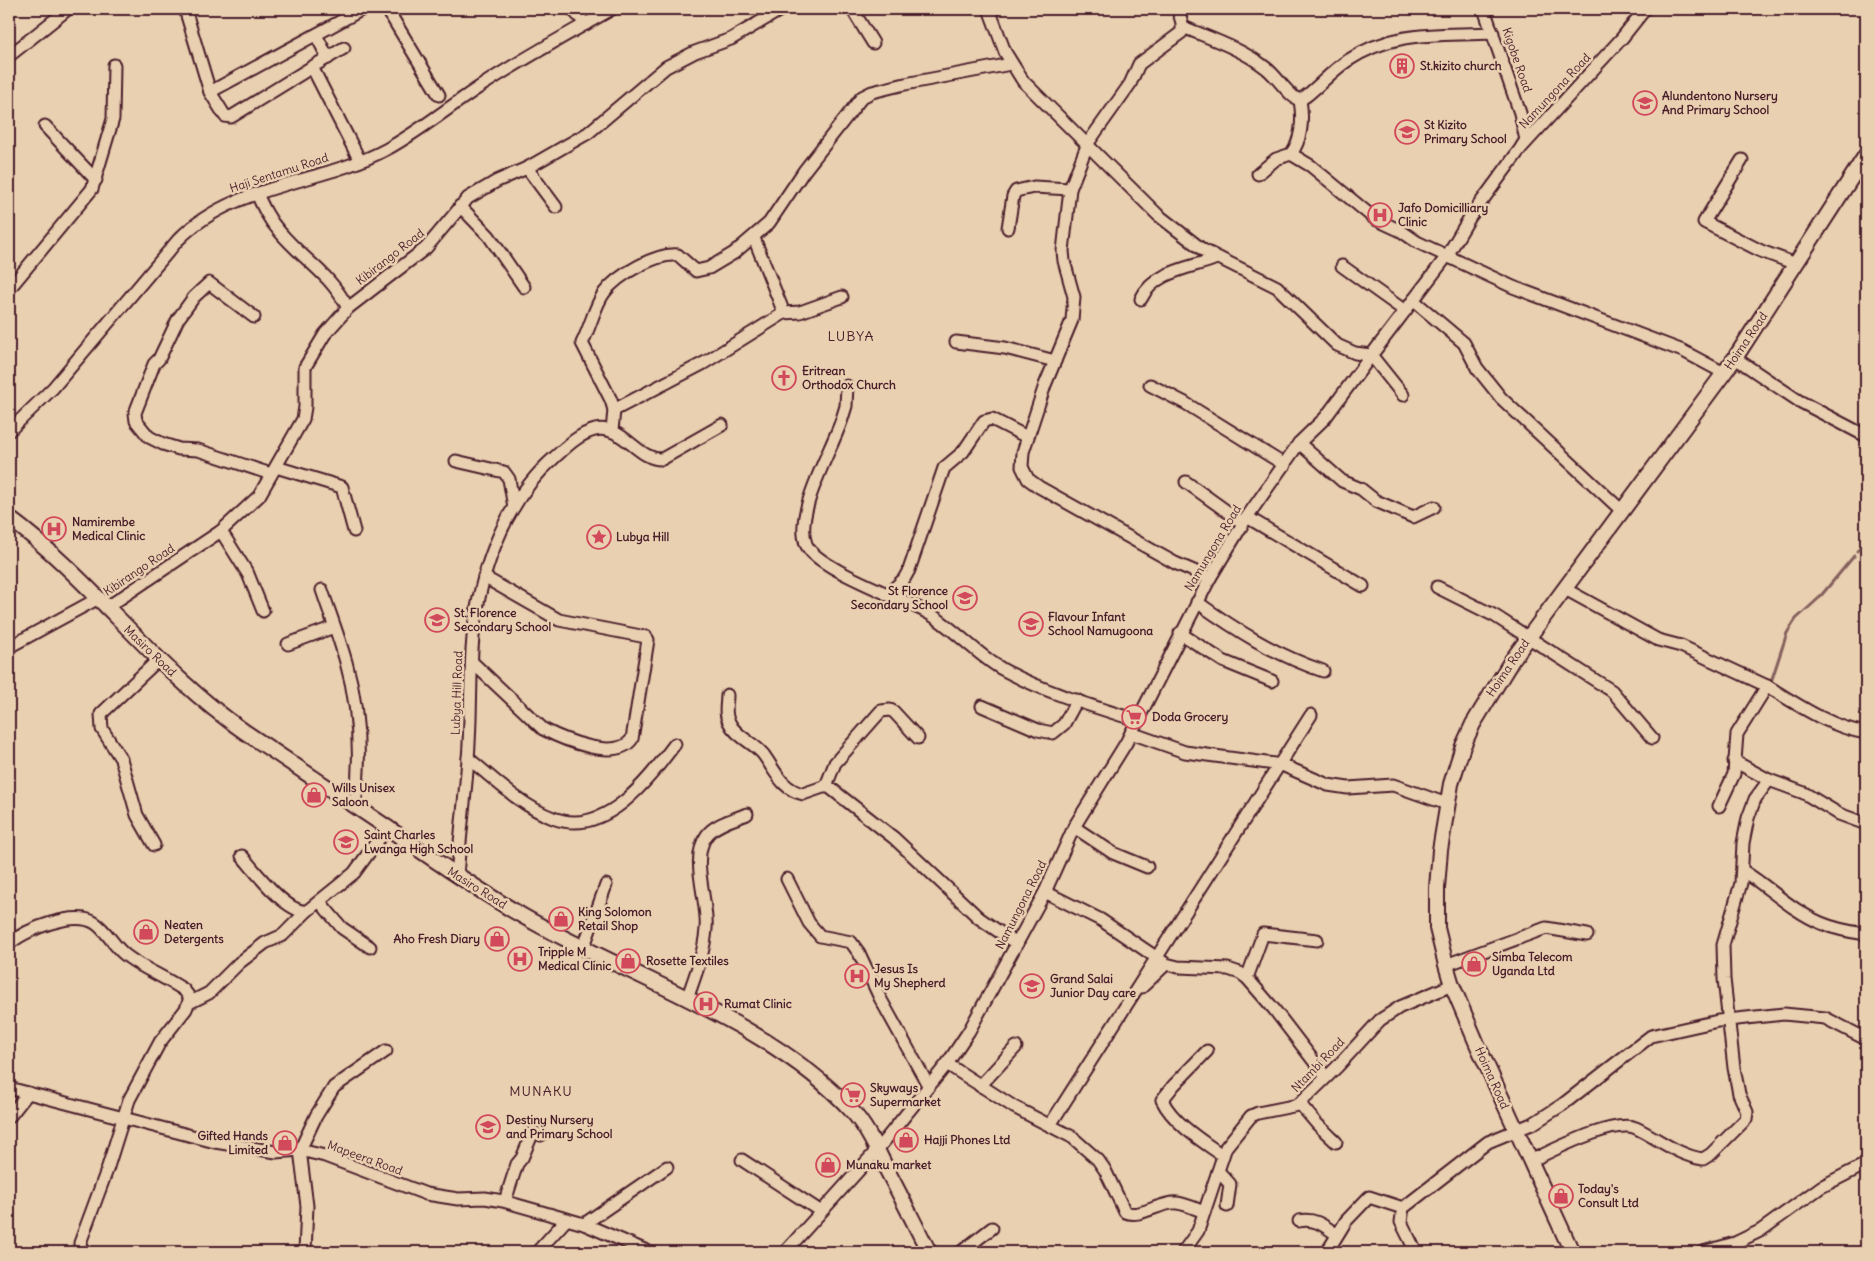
<svg xmlns="http://www.w3.org/2000/svg" width="1875" height="1261" font-family="Delius,sans-serif">
  <style>
    .lines { fill: none; stroke-linecap: round; stroke-linejoin: round }
    .stream { stroke: #85605d; stroke-width: 3 }
    .minor-casing { stroke: #4a1f2b; stroke-width: 15 }
    .major-casing { stroke: #4a1f2b; stroke-width: 18 }
    .minor { stroke: #e9d0b1; stroke-width: 11 }
    .major { stroke: #e9d0b1; stroke-width: 14 }
    .labels { text-anchor: middle; stroke-width: 5; stroke-linejoin: round; paint-order: stroke }
    .street-label { font-size: 12px; fill: #4a1f2b; stroke: #e9d0b1 }
    .poi-label { font-size: 12px; font-weight: bold; fill: #4a1f2b; stroke: #e9d0b1; text-anchor: start }
    .neighbourhood-label { font-size: 14px; letter-spacing: 1px; fill: #4a1f2b; stroke: #e9d0b1 }
  </style>
  <rect width="100%" height="100%" fill="#e9d0b1"/>
  <filter id="ink" filterUnits="userSpaceOnUse"><feTurbulence type="fractalNoise" baseFrequency=".02" numOctaves="2"/><feDisplacementMap in="SourceGraphic" scale="10" xChannelSelector="R" yChannelSelector="G"/><feConvolveMatrix kernelMatrix="1 2 1 2 8 2 1 2 1" color-interpolation-filters="sRGB"/></filter>
  <g filter="url(#ink)">
    <g class="lines">
      <g class="stream">
        <path d="M1857 551 1866 543"/>
        <path d="M1771 682 1787 633 1796 619 1819 598 1854 556"/>
      </g>
      <g class="minor-casing">
        <g id="minor">
          <path d="M185 9 210 92 225 116 231 117 312 67 360 161"/>
          <path d="M387 9 439 95"/>
          <path d="M572 9 586 24"/>
          <path d="M852 9 873 43"/>
          <path d="M989 9 1005 52 1023 81 1158 215 1203 250 1277 287 1337 345 1355 353 1371 355 1403 395"/>
          <path d="M1178 9 1182 23V32L1139 64 1130 84 1088 143 1070 189 1063 251 1064 261 1074 297 1072 320 1045 385 1023 452 1022 467 1028 479 1039 487 1175 563 1210 578"/>
          <path d="M1484 9 1520 113 1526 140 1522 146"/>
          <path d="M1183 27C1212 39 1242 49 1266 68 1276 75 1290 98 1300 100L1306 96C1320 85 1332 71 1347 61 1396 29 1439 36 1493 33"/>
          <path d="M316 35 328 58"/>
          <path d="M9 56 68 9"/>
          <path d="M312 67 344 48"/>
          <path d="M210 92 363 9"/>
          <path d="M45 126 96 180"/>
          <path d="M1291 154C1302 139 1303 118 1300 100"/>
          <path d="M1742 160 1704 222 1761 251 1796 264"/>
          <path d="M527 168 556 207"/>
          <path d="M1258 174 1276 159 1291 154 1311 166 1375 219 1401 231 1417 242 1513 287 1683 351 1724 373"/>
          <path d="M257 194C263 207 269 220 279 231 304 261 328 271 348 308"/>
          <path d="M460 206 489 236 524 287"/>
          <path d="M1008 228 1013 196 1016 191 1034 187 1070 189"/>
          <path d="M754 238 784 313"/>
          <path d="M1342 266 1405 311"/>
          <path d="M9 289 92 189 113 119 114 65"/>
          <path d="M1141 299C1154 271 1191 268 1217 258"/>
          <path d="M1413 300 1464 343 1477 368 1501 398 1621 510"/>
          <path d="M254 317 209 283 194 297 178 319 159 359 154 364 135 413 136 421 149 437 163 444 179 449 198 450 271 474"/>
          <path d="M956 342 1005 348 1055 361"/>
          <path d="M1735 358 1799 401 1866 436"/>
          <path d="M1150 385 1185 403 1285 465"/>
          <path d="M847 386 846 406 842 419C832 450 794 512 806 544 816 569 905 599 930 614 956 630 976 654 1002 669 1044 692 1092 706 1136 720"/>
          <path d="M614 410 704 363 784 313 800 312 842 297"/>
          <path d="M9 431 53 388 178 240C233 183 320 185 387 149 420 131 450 106 481 86 524 58 568 34 612 9"/>
          <path d="M612 431 614 410 611 400 582 343C590 328 595 305 604 293 617 275 656 253 678 255L696 271 709 268 734 253 769 223 804 171 862 97 872 92 905 84 1011 64"/>
          <path d="M1299 443 1342 481 1361 489 1376 501 1413 517 1434 507"/>
          <path d="M456 461 504 472 509 479 514 507"/>
          <path d="M276 467 342 487 354 531"/>
          <path d="M1186 482 1243 523"/>
          <path d="M1247 517 1363 586"/>
          <path d="M221 531 248 574 263 611"/>
          <path d="M1437 587 1495 616 1612 691 1652 738"/>
          <path d="M1565 589 1658 640 1681 646 1767 686 1737 734 1734 774 1719 806"/>
          <path d="M322 590C330 614 339 637 346 662 359 708 361 759 355 806"/>
          <path d="M887 595 904 579 909 570 944 468 963 452 984 421 992 419 1027 437"/>
          <path d="M1197 602C1237 631 1276 655 1323 671"/>
          <path d="M106 608 221 531 259 496 303 419 305 407V367L325 334 348 308 426 248 468 198 497 181 527 168 588 133 666 67 695 52 731 39 782 9"/>
          <path d="M1180 633 1223 661 1272 681"/>
          <path d="M288 644 334 627"/>
          <path d="M9 647 97 599"/>
          <path d="M472 662 543 729C562 739 616 762 632 739L648 640 646 637 559 620 484 577"/>
          <path d="M1767 686C1798 705 1830 727 1866 733"/>
          <path d="M727 695C727 704 724 714 729 722 736 737 753 742 763 754 775 770 781 789 803 794L823 787H829L894 838 979 918 1017 944"/>
          <path d="M982 706 1038 730 1053 733 1064 724 1077 700"/>
          <path d="M1131 733 1185 752 1282 765 1328 785 1348 788 1393 785 1447 804"/>
          <path d="M468 758C494 779 521 806 553 818 605 838 648 780 675 744"/>
          <path d="M1734 761 1769 780 1804 793 1839 814 1866 824"/>
          <path d="M826 786 835 763 881 711 890 710 894 712 918 738"/>
          <path d="M1074 827 1113 853 1147 867"/>
          <path d="M154 845 137 815 121 759 102 729 101 714 158 660"/>
          <path d="M242 856C254 870 287 914 307 911L354 873 387 828"/>
          <path d="M1743 871C1769 887 1792 911 1821 923 1835 929 1851 932 1866 934"/>
          <path d="M457 876C460 837 465 798 468 759 471 723 470 686 472 650 476 581 502 503 555 457 567 446 579 434 595 430 623 424 637 460 662 459L722 425"/>
          <path d="M787 879 809 923 820 936 851 942 859 953 880 998 928 1085"/>
          <path d="M1045 892 1101 920 1166 964 1178 967 1228 969 1240 973 1247 978 1273 1008 1326 1077"/>
          <path d="M320 902 342 928 370 947"/>
          <path d="M9 944C26 929 75 910 95 923 107 931 113 945 124 954 141 968 165 977 184 990L190 998 186 1009 160 1042 129 1100 107 1170 80 1243 81 1249 85 1252"/>
          <path d="M583 949 606 885"/>
          <path d="M1446 965 1546 928 1587 935"/>
          <path d="M1247 978 1263 934 1317 940"/>
          <path d="M1142 987 1166 964"/>
          <path d="M687 999C695 976 704 954 706 929 709 902 689 859 707 835 715 824 735 819 747 814"/>
          <path d="M189 1003 209 993 239 963 265 943 283 935 307 911"/>
          <path d="M1207 1051 1174 1085 1162 1100C1173 1123 1202 1141 1222 1155"/>
          <path d="M947 1064 1014 1107 1072 1137 1098 1160 1105 1170 1125 1212C1140 1219 1161 1201 1177 1203 1186 1204 1196 1209 1204 1212"/>
          <path d="M980 1086 1016 1047"/>
          <path d="M9 1088 215 1142 276 1152 300 1150 325 1156 426 1194 458 1199 485 1198 503 1201 584 1224 649 1252"/>
          <path d="M1300 1104 1317 1124 1336 1142"/>
          <path d="M9 1117 28 1093"/>
          <path d="M1050 1125 1311 715"/>
          <path d="M742 1160 820 1211"/>
          <path d="M1530 1161C1552 1151 1614 1118 1636 1128 1659 1139 1677 1155 1703 1159L1711 1154 1746 1119 1747 1112 1739 1094 1734 1068 1724 979 1723 945 1741 883 1743 843 1748 818 1755 799 1769 780"/>
          <path d="M1218 1171 1230 1184 1227 1206"/>
          <path d="M505 1201 517 1164 522 1158 533 1132 541 1135"/>
          <path d="M1299 1221C1315 1218 1323 1225 1336 1234"/>
          <path d="M584 1224 667 1167"/>
          <path d="M305 1252 307 1206 300 1150 316 1116 334 1087 386 1051"/>
          <path d="M537 1252 567 1219"/>
          <path d="M785 1252 877 1150 947 1064 969 1031 1045 892 1074 827 1126 743 1210 578 1247 517 1299 443 1325 418 1373 353 1447 256 1470 217 1521 148 1622 38 1645 9"/>
          <path d="M961 1252 992 1228"/>
          <path d="M1183 1252 1198 1231 1226 1147 1251 1116 1258 1113 1298 1105 1337 1067 1380 1020 1400 1007 1452 985"/>
          <path d="M1327 1252 1346 1221 1369 1197 1403 1208"/>
          <path d="M1416 1252 1401 1222 1403 1208 1488 1142 1534 1123 1562 1105 1651 1036 1718 1021 1784 1014 1825 1018 1866 1039"/>
          <path d="M1703 1252 1735 1243 1760 1231 1821 1187 1866 1164"/>
        </g>
      </g>
      <g class="major-casing">
        <g id="major">
          <path d="M9 518C94 581 156 671 245 732 291 763 338 794 385 826 430 857 474 888 521 915 624 975 770 1021 851 1110 867 1127 877 1150 888 1172 902 1198 915 1225 929 1252"/>
          <path d="M1572 1252 1477 1044 1452 985 1446 965 1437 928V888L1440 850 1451 784 1463 746 1473 724 1512 660 1735 358 1866 155"/>
        </g>
      </g>
      <use href="#minor" class="minor"/>
      <use href="#major" class="major"/>
    </g>
  </g>
  <defs>
    <g id="building-ring" transform="scale(1.25)"><circle r="9.5" fill="#e9d0b1" stroke="#d1495b" stroke-width="1.5"/><path d="M-4-6H4V6H1V3H-1V6H-4ZM-2.5-4.3h1.7v1.8h-1.7ZM.8-4.3h1.7v1.8H.8ZM-2.5-1h1.7V.8h-1.7ZM.8-1h1.7V.8H.8Z" fill="#d1495b"/></g>
    <g id="school-ring" transform="scale(1.25)"><circle r="9.5" fill="#e9d0b1" stroke="#d1495b" stroke-width="1.5"/><path d="M0-5L7-2L0 1L-7-2ZM-4 1L0 2.5L4 1V4Q0 6-4 4Z" fill="#d1495b"/></g>
    <g id="hospital-ring" transform="scale(1.25)"><circle r="9.5" fill="#e9d0b1" stroke="#d1495b" stroke-width="1.5"/><path d="M-5-5h3v3.5h4V-5h3V5h-3V1.5h-4V5h-3Z" fill="#d1495b"/></g>
    <g id="church-ring" transform="scale(1.25)"><circle r="9.5" fill="#e9d0b1" stroke="#d1495b" stroke-width="1.5"/><path d="M-1.2-6h2.4v3.5h3.3v2.4h-3.3V6h-2.4V-.1h-3.3v-2.4h3.3Z" fill="#d1495b"/></g>
    <g id="sight-ring" transform="scale(1.25)"><circle r="9.5" fill="#e9d0b1" stroke="#d1495b" stroke-width="1.5"/><path d="M0-6L1.8-2.2L6-1.7L2.9 1.2L3.7 5.4L0 3.3L-3.7 5.4L-2.9 1.2L-6-1.7L-1.8-2.2Z" fill="#d1495b"/></g>
    <g id="supermarket-ring" transform="scale(1.25)"><circle r="9.5" fill="#e9d0b1" stroke="#d1495b" stroke-width="1.5"/><path d="M-6-5.5h2.5l.6 2H6L4.5 2H-2.5L-4.4-4H-6ZM-1.5 3.2a1.3 1.3 0 1 0 .1 0ZM3 3.2a1.3 1.3 0 1 0 .1 0Z" fill="#d1495b"/></g>
    <g id="shop-ring" transform="scale(1.25)"><circle r="9.5" fill="#e9d0b1" stroke="#d1495b" stroke-width="1.5"/><path d="M-5-2.5h2.3a2.7 3.5 0 0 1 5.4 0H5L5.5 6h-11ZM-1.5-2.5h3a1.5 2.3 0 0 0-3 0Z" fill="#d1495b"/></g>
  </defs>
  <g fill-rule="evenodd">
    <use href="#building-ring" x="1402" y="66"/>
    <use href="#school-ring" x="1645" y="103"/>
    <use href="#school-ring" x="1407" y="132"/>
    <use href="#hospital-ring" x="1380" y="215"/>
    <use href="#church-ring" x="784" y="378"/>
    <use href="#hospital-ring" x="54" y="529"/>
    <use href="#sight-ring" x="599" y="537"/>
    <use href="#school-ring" x="965" y="598"/>
    <use href="#school-ring" x="437" y="620"/>
    <use href="#school-ring" x="1031" y="624"/>
    <use href="#supermarket-ring" x="1134" y="717"/>
    <use href="#shop-ring" x="314" y="795"/>
    <use href="#school-ring" x="346" y="842"/>
    <use href="#shop-ring" x="561" y="919"/>
    <use href="#shop-ring" x="146" y="932"/>
    <use href="#shop-ring" x="497" y="939"/>
    <use href="#hospital-ring" x="520" y="959"/>
    <use href="#shop-ring" x="628" y="961"/>
    <use href="#shop-ring" x="1474" y="964"/>
    <use href="#hospital-ring" x="857" y="976"/>
    <use href="#school-ring" x="1032" y="986"/>
    <use href="#hospital-ring" x="706" y="1004"/>
    <use href="#supermarket-ring" x="853" y="1095"/>
    <use href="#school-ring" x="488" y="1127"/>
    <use href="#shop-ring" x="906" y="1140"/>
    <use href="#shop-ring" x="285" y="1143"/>
    <use href="#shop-ring" x="828" y="1165"/>
    <use href="#shop-ring" x="1561" y="1196"/>
  </g>
  <g class="labels">
    <g class="street-label">
      <text transform="translate(1517 60) rotate(71)" y="4">Kigobe Road</text>
      <text transform="translate(1555 91) rotate(-47)" y="4">Namungona Road</text>
      <text transform="translate(279 173) rotate(-18)" y="4">Haji Sentamu Road</text>
      <text transform="translate(390 257) rotate(-38)" y="4">Kibirango Road</text>
      <text transform="translate(1746 341) rotate(-56)" y="4">Hoima Road</text>
      <text transform="translate(1213 548) rotate(-59)" y="4">Namungona Road</text>
      <text transform="translate(139 570) rotate(-34)" y="4">Kibirango Road</text>
      <text transform="translate(150 651) rotate(44)" y="4">Masiro Road</text>
      <text transform="translate(1508 668) rotate(-56)" y="4">Hoima Road</text>
      <text transform="translate(457 693) rotate(-88)" y="4">Lubya Hill Road</text>
      <text transform="translate(477 888) rotate(32)" y="4">Masiro Road</text>
      <text transform="translate(1021 905) rotate(-63)" y="4">Namungona Road</text>
      <text transform="translate(1318 1065) rotate(-46)" y="4">Ntambi Road</text>
      <text transform="translate(1492 1078) rotate(66)" y="4">Hoima Road</text>
      <text transform="translate(365 1158) rotate(20)" y="4">Mapeera Road</text>
    </g>
    <g class="poi-label">
      <text x="1420" y="70">St.kizito church</text>
      <text x="1662" y="100">Alundentono Nursery<tspan x="1662" dy="14">And Primary School</tspan></text>
      <text x="1424" y="129">St Kizito<tspan x="1424" dy="14">Primary School</tspan></text>
      <text x="1398" y="212">Jafo Domicilliary<tspan x="1398" dy="14">Clinic</tspan></text>
      <text x="802" y="375">Eritrean<tspan x="802" dy="14">Orthodox Church</tspan></text>
      <text x="72" y="526">Namirembe<tspan x="72" dy="14">Medical Clinic</tspan></text>
      <text x="616" y="541">Lubya Hill</text>
      <text x="948" y="595" text-anchor="end">St Florence<tspan x="948" dy="14">Secondary School</tspan></text>
      <text x="454" y="617">St. Florence<tspan x="454" dy="14">Secondary School</tspan></text>
      <text x="1048" y="621">Flavour Infant<tspan x="1048" dy="14">School Namugoona</tspan></text>
      <text x="1152" y="721">Doda Grocery</text>
      <text x="332" y="792">Wills Unisex<tspan x="332" dy="14">Saloon</tspan></text>
      <text x="364" y="839">Saint Charles<tspan x="364" dy="14">Lwanga High School</tspan></text>
      <text x="578" y="916">King Solomon<tspan x="578" dy="14">Retail Shop</tspan></text>
      <text x="164" y="929">Neaten<tspan x="164" dy="14">Detergents</tspan></text>
      <text x="480" y="943" text-anchor="end">Aho Fresh Diary</text>
      <text x="538" y="956">Tripple M<tspan x="538" dy="14">Medical Clinic</tspan></text>
      <text x="1492" y="961">Simba Telecom<tspan x="1492" dy="14">Uganda Ltd</tspan></text>
      <text x="646" y="965">Rosette Textiles</text>
      <text x="874" y="973">Jesus Is<tspan x="874" dy="14">My Shepherd</tspan></text>
      <text x="1050" y="983">Grand Salai<tspan x="1050" dy="14">Junior Day care</tspan></text>
      <text x="724" y="1008">Rumat Clinic</text>
      <text x="870" y="1092">Skyways<tspan x="870" dy="14">Supermarket</tspan></text>
      <text x="506" y="1124">Destiny Nursery<tspan x="506" dy="14">and Primary School</tspan></text>
      <text x="268" y="1140" text-anchor="end">Gifted Hands<tspan x="268" dy="14">Limited</tspan></text>
      <text x="924" y="1144">Hajji Phones Ltd</text>
      <text x="846" y="1169">Munaku market</text>
      <text x="1578" y="1193">Today's<tspan x="1578" dy="14">Consult Ltd</tspan></text>
    </g>
    <g class="neighbourhood-label">
      <text x="851" y="341">LUBYA</text>
      <text x="541" y="1096">MUNAKU</text>
    </g>
  </g>
  <rect width="1875" height="1261" fill="none" stroke="#e9d0b1" stroke-width="30"/>
  <rect x="15" y="15" width="1845" height="1231" fill="none" stroke="#4a1f2b" stroke-width="2" filter="url(#ink)"/>
</svg>
